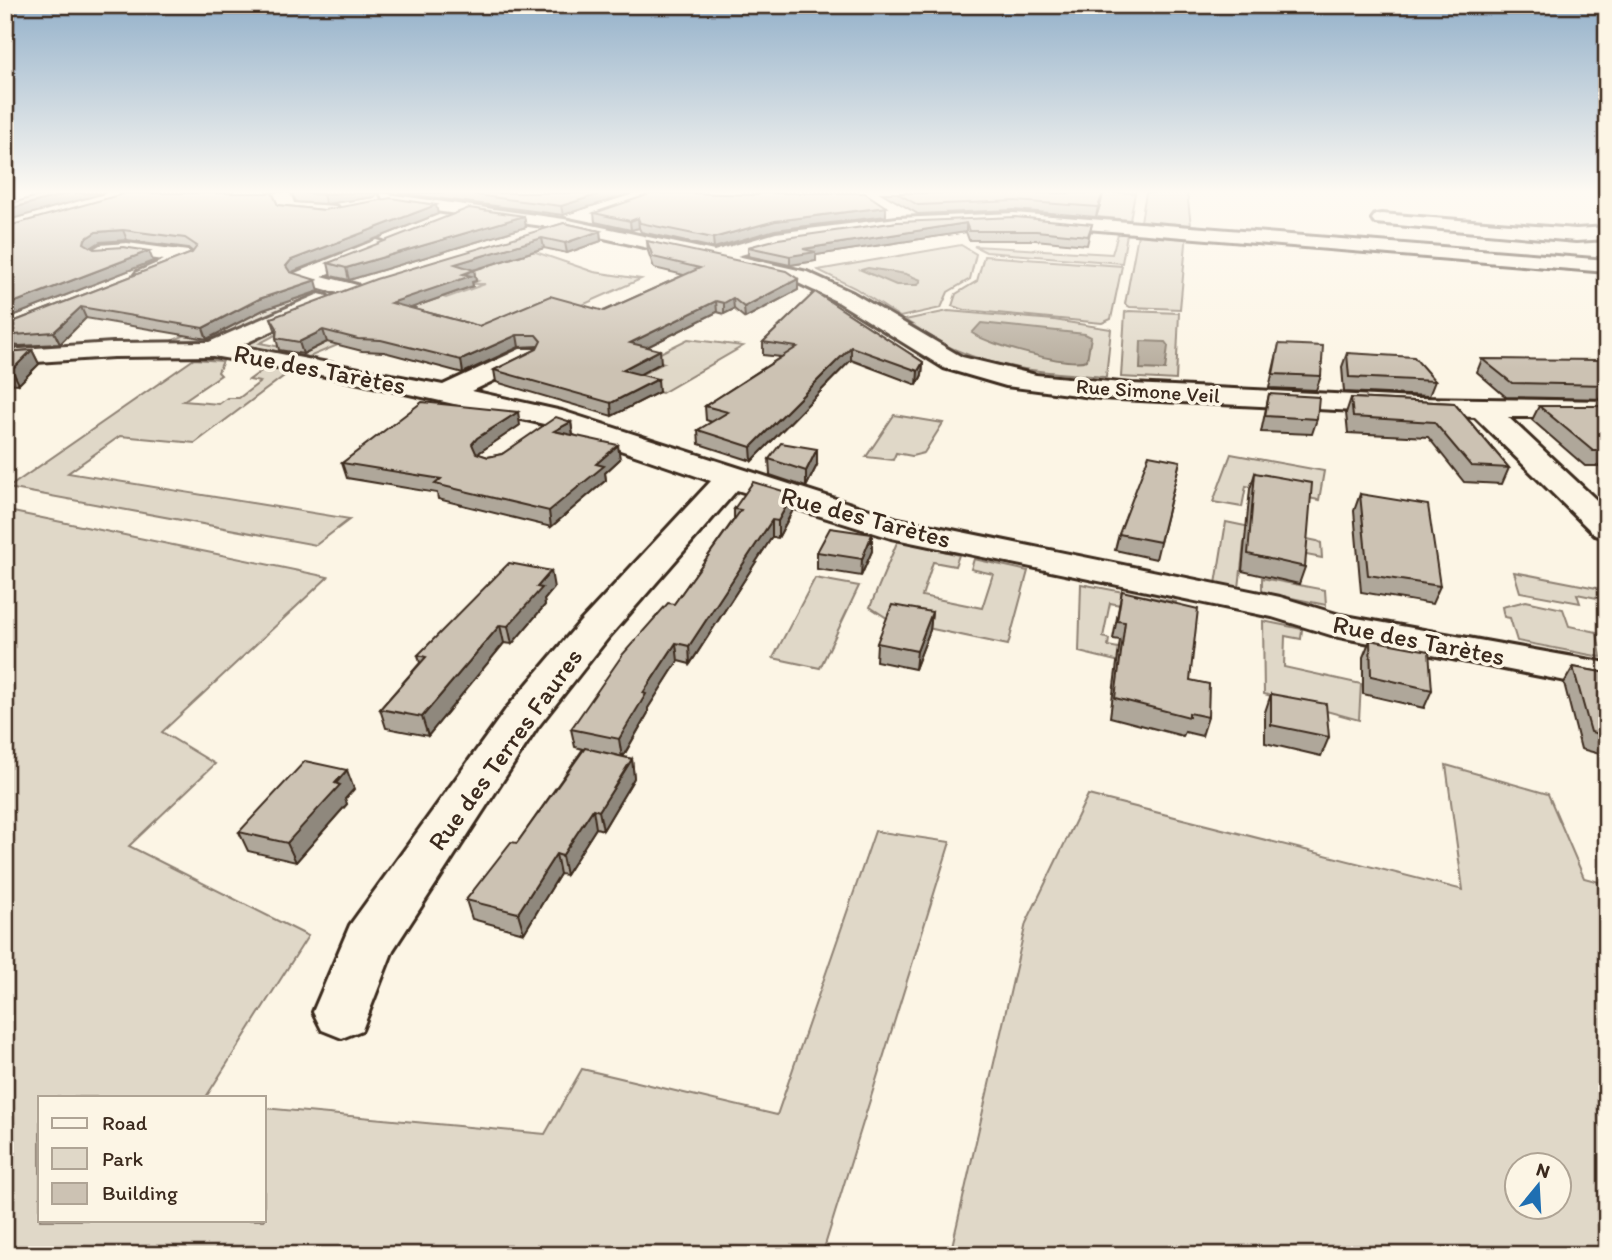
<svg xmlns="http://www.w3.org/2000/svg" width="1612" height="1260" font-family="Itim,sans-serif">
  <style>
    .green { fill: #e0d8c8; stroke: #8e8173; stroke-width: 2; fill-rule: evenodd }
    .water { fill: #b7ad9e; stroke: #85796b; stroke-width: 2 }
    .lines { fill: none; stroke-linecap: round; stroke-linejoin: round }
    .minor-casing { stroke: #3b2a1e; stroke-width: 6 }
    .minor { fill: #fcf5e5; fill-rule: evenodd }
    .wall { fill: #afa79a; stroke: #3b2a1e; stroke-width: 2 }
    .shaded-wall { fill: #8f887d; stroke: #3b2a1e; stroke-width: 2 }
    .building { fill: #ccc2b3; stroke: #3b2a1e; stroke-width: 2 }
    .labels { text-anchor: middle; stroke-width: 7; stroke-linejoin: round; paint-order: stroke }
    .far-street-label { font-size: 21px; fill: #3b2a1e; stroke: #fcf5e5 }
    .street-label { font-size: 26px; fill: #3b2a1e; stroke: #fcf5e5 }
  </style>
  <rect width="100%" height="100%" fill="#fcf5e5"/>
  <filter id="ink" filterUnits="userSpaceOnUse"><feTurbulence type="fractalNoise" baseFrequency=".0143" numOctaves="2"/><feDisplacementMap in="SourceGraphic" scale="14" xChannelSelector="R" yChannelSelector="G"/><feConvolveMatrix kernelMatrix="1 2 1 2 8 2 1 2 1" color-interpolation-filters="sRGB"/></filter>
  <g filter="url(#ink)">
    <g class="green">
      <path d="M1066 193H1135L1130 220 1078 215 1067 210Z"/>
      <path d="M1146 193H1187L1191 225 1141 221Z"/>
      <path d="M1120 227 1128 228 1122 263 986 252 974 246 1112 254Z"/>
      <path d="M1139 229 1187 233 1180 309 1130 307 1125 304Z"/>
      <path d="M512 244 594 272 641 279 494 344 365 291 419 290 446 298 485 284H471L478 281 436 268Z"/>
      <path d="M961 245 976 254 970 279 948 292 941 308 900 317 855 288 818 270Z"/>
      <path d="M984 256 1122 266 1111 319 1102 323 965 310 952 306 956 294 977 281Z"/>
      <path d="M312 288 321 289 323 294C273 314 223 342 169 342L252 307Z"/>
      <path d="M948 311 1054 320 1111 329 1106 377C1055 373 1004 371 956 350 938 342 921 330 905 320Z"/>
      <path d="M1129 311 1179 313 1176 380 1121 377 1125 312Z"/>
      <path d="M271 327 350 340 309 357 292 354 330 341 281 332 260 343 291 349 282 352 245 346 246 338Z"/>
      <path d="M688 339 743 346 662 393 633 386 640 375 664 363 650 358Z"/>
      <path d="M194 359 223 361 218 372 221 375 183 401 219 404 227 398H239L260 382 249 380 268 366 292 370 195 443 120 436 68 473 350 519 316 545 8 488Z"/>
      <path d="M894 415 943 423 924 453 912 456 896 453 893 460 866 457Z"/>
      <path d="M1231 454 1324 471 1319 500 1246 486 1242 507 1213 502Z"/>
      <path d="M13 512 328 577 162 732 215 764 129 846 308 936 206 1097H40V1220H264V1108L545 1134 582 1069 777 1115 875 831 950 842 822 1255H5V519Z"/>
      <path d="M1226 522 1317 541 1321 543 1322 558 1244 543 1239 588 1216 584Z"/>
      <path d="M898 540 959 555 955 566 933 562 922 596 982 608 993 574 971 569 974 559 1028 571 1008 645 890 620 870 607Z"/>
      <path d="M1514 572 1607 590V600L1577 594 1580 603 1520 592Z"/>
      <path d="M815 578 859 586 820 668 773 658Z"/>
      <path d="M1262 578 1325 590 1326 605 1262 592Z"/>
      <path d="M1081 584 1176 602 1175 616 1110 603 1103 637 1109 639 1108 646 1165 657V673L1079 652Z"/>
      <path d="M1526 601 1563 609 1569 626 1597 632 1601 657 1517 641 1510 618 1504 617 1502 607Z"/>
      <path d="M1263 621 1302 629 1301 639 1285 636 1284 667 1361 684 1359 720 1264 694Z"/>
      <path d="M1446 765 1548 794 1584 878 1607 884V1255H950L1026 923 1088 795 1463 890ZM1518 1166H1560V1208H1518Z"/>
    </g>
    <g class="water">
      <path d="M868 268 906 274 921 280 918 285H896L861 270Z"/>
      <path d="M981 323 1085 334 1091 337 1087 360C1068 367 989 345 972 333Z"/>
      <path d="M1141 341 1165 342 1168 346 1165 370 1140 369Z"/>
    </g>
    <g class="lines">
      <g class="minor-casing">
        <g id="minor">
          <path d="M274 193H290L294 203 335 206 344 211 335 216 281 212Z"/>
          <path d="M380 193 564 219 714 251 776 233 897 218 1014 213 1607 260V272L1014 223 897 228 778 245 737 256 807 272 853 293 962 357 1036 375 1132 384 1416 398 1607 401V417H1508L1607 510V538L1595 535 1475 417 1100 398 1006 386 944 368 838 302 794 281 564 229 392 205 386 204Z"/>
          <path d="M1381 214 1576 229 1607 227V239L1576 241 1375 223 1372 219 1375 215Z"/>
          <path d="M376 240 383 242 386 246 383 250 322 276 357 285 360 290 357 295 349 296 295 281 292 277 295 273Z"/>
          <path d="M127 243 188 251 198 257 195 261 144 282 137 280 134 276 137 272 164 260 127 255 100 257 90 251 100 245Z"/>
          <path d="M319 294 327 296 330 301 327 306 239 346 443 385 520 349H538L541 354 538 359 472 391 562 411 898 519 1280 597 1340 615 1607 663V689L1334 636 1272 617 891 538 737 490 608 638 537 728 393 950 362 1030 342 1038 322 1030 313 1012 350 925 507 708 580 622 711 481 544 424 337 378 213 356 113 357 5 364V350L113 343 209 342Z"/>
        </g>
      </g>
      <use href="#minor" class="minor"/>
    </g>
    <g class="wall">
      <path d="M292 193H378L374 197 326 204 296 202Z"/>
      <path d="M399 193H633L563 215Z"/>
      <path d="M882 193H1103L1101 202 1096 217 1014 210 918 214Z"/>
      <path d="M757 195 886 207V216L775 230 714 248 641 232 639 228 631 230 595 222 594 213Z"/>
      <path d="M278 205 324 210 438 214 294 271 292 273 319 291 263 310 207 339 86 318 60 344 19 346 5 344V325L192 253 193 252 188 248 127 240 100 242 91 247 94 249 153 261 5 319V227Z"/>
      <path d="M524 216 526 227 349 280 331 276 328 263Z"/>
      <path d="M898 222 1092 224 1087 245 1035 240H969L966 232 816 255V261L790 265 748 256V247Z"/>
      <path d="M564 223 600 231 601 241 567 253 544 248 474 270 476 281 472 282 473 286 411 308 479 326 604 311 684 275 654 268 648 251 647 241 798 279V290L745 318 734 309 724 314 717 312 647 347 661 363 639 374 659 392 612 416 496 382 494 370 537 349 538 346 519 347 463 373 384 352 362 351 327 342 303 354 279 350 276 338V332L271 318Z"/>
      <path d="M815 292 923 362 922 375 917 385 851 360 752 461 699 444 698 430 712 422 706 420 705 406 781 357 763 355V342Z"/>
      <path d="M1279 344 1321 376 1316 390 1269 388Z"/>
      <path d="M32 350 39 364 19 384 5 383V352Z"/>
      <path d="M1347 353 1435 381 1429 396 1344 392 1342 367Z"/>
      <path d="M1482 359 1607 362V399L1506 397 1477 372Z"/>
      <path d="M1269 394 1317 419 1312 434 1261 432Z"/>
      <path d="M1351 398 1454 403 1509 468 1502 484 1464 482 1428 437 1348 433 1346 413Z"/>
      <path d="M1539 406H1607V466H1585L1532 420Z"/>
      <path d="M571 422 573 435 620 459 605 473 606 480 551 527 438 499 437 493 347 478 342 463 520 425 480 452 478 454 488 457 502 454Z"/>
      <path d="M769 459 817 465 806 487 770 475Z"/>
      <path d="M1180 461 1156 559 1115 550 1119 534Z"/>
      <path d="M1255 473 1305 567 1299 584 1242 571 1250 489Z"/>
      <path d="M793 494V510L778 538 772 537 690 664 678 661 648 708V713L623 757 632 759 634 778 603 830 596 828 566 875 560 874 524 933 472 919 466 900 517 843 583 749 575 747 571 729 674 604 734 519V509Z"/>
      <path d="M1360 494 1440 586 1432 604 1361 592 1354 511Z"/>
      <path d="M872 534V551L861 576 817 569V552Z"/>
      <path d="M554 588 544 600 545 605 512 644 504 643 428 736 386 728 380 709 420 663 418 655Z"/>
      <path d="M1122 591 1190 680 1208 717 1202 736 1185 732 1183 736 1110 717 1120 640 1113 639Z"/>
      <path d="M932 612 930 630 915 669 876 661 877 643Z"/>
      <path d="M1370 640 1432 690 1424 708 1363 694V657Z"/>
      <path d="M1573 667 1607 673V756L1581 749 1564 683Z"/>
      <path d="M1271 694 1329 737 1321 756 1265 743V712Z"/>
      <path d="M354 789 345 799 347 804 296 862 248 851 239 832Z"/>
    </g>
    <g class="shaded-wall">
      <path d="M69 193H105L5 221V210Z"/>
      <path d="M341 193H378L374 197 326 204 323 195Z"/>
      <path d="M603 193H633L563 215 561 206Z"/>
      <path d="M1103 193 1101 202 1096 217 1098 207Z"/>
      <path d="M436 205 438 214 294 271 289 277 286 266 291 260Z"/>
      <path d="M886 207V216L775 230 714 248 713 238 775 221Z"/>
      <path d="M524 216 526 227 349 280 346 268Z"/>
      <path d="M638 218 639 228 631 230 630 221Z"/>
      <path d="M966 223V232L816 255V261L790 265V256L803 249Z"/>
      <path d="M123 230 127 240 100 242 89 249 84 243 85 239 96 232Z"/>
      <path d="M600 231 601 241 567 253 565 243Z"/>
      <path d="M542 238 544 248 457 275 455 264Z"/>
      <path d="M149 251 153 261 5 319V306Z"/>
      <path d="M474 270 476 281 472 282 473 286 394 314 391 303Z"/>
      <path d="M798 279V290L745 318 744 307Z"/>
      <path d="M316 280 319 291 263 310 207 339 203 328 259 299Z"/>
      <path d="M733 298 734 309 724 314V303Z"/>
      <path d="M716 301 717 312 631 355 630 343Z"/>
      <path d="M81 307 86 318 60 344 54 332Z"/>
      <path d="M323 330 327 342 303 354 299 342Z"/>
      <path d="M517 335 519 347 463 373 461 360Z"/>
      <path d="M851 347V360L752 461 751 447Z"/>
      <path d="M32 350 39 364 19 384 12 370Z"/>
      <path d="M660 350 661 363 624 383 622 370Z"/>
      <path d="M923 362 922 375 917 385 918 371Z"/>
      <path d="M658 379 659 392 612 416 611 403Z"/>
      <path d="M518 412 520 425 480 452 475 459 472 444 477 438Z"/>
      <path d="M571 422 573 436 554 431Z"/>
      <path d="M618 445 620 459 605 473 606 480 551 527 549 511 596 464Z"/>
      <path d="M817 449V465L806 487V471Z"/>
      <path d="M793 494V510L778 538V521Z"/>
      <path d="M772 520V537L690 664 689 646Z"/>
      <path d="M872 534V551L861 576 862 559Z"/>
      <path d="M551 571 554 588 544 600 545 605 512 644 508 626 537 587Z"/>
      <path d="M932 612 930 630 915 669 917 651Z"/>
      <path d="M500 625 504 643 428 736 422 717Z"/>
      <path d="M676 643 678 661 648 708V713L622 758 619 739 643 693Z"/>
      <path d="M632 759 634 778 603 830 599 811Z"/>
      <path d="M347 770 354 789 345 799 347 804 296 862 287 843Z"/>
      <path d="M593 809 596 828 566 875 562 856Z"/>
      <path d="M556 854 560 874 524 933 518 913Z"/>
    </g>
    <g class="building">
      <path d="M48 193H69L5 210V205Z"/>
      <path d="M126 193H272L278 205 324 210 391 198 436 205 291 260 286 266 290 272 316 280 259 299 203 328 81 307 54 332 14 335 5 333V325L192 253 197 246 185 238 123 230 96 232 85 239 84 243 94 249 123 247 149 251 5 306V227Z"/>
      <path d="M297 193H341L323 195Z"/>
      <path d="M460 193H603L561 206Z"/>
      <path d="M653 193H688L757 195 761 193H865L886 207 775 221 713 238 640 223 638 218 630 221 594 213Z"/>
      <path d="M897 193H1103L1098 207 1015 201 918 205Z"/>
      <path d="M469 208 524 216 346 268 328 263Z"/>
      <path d="M1015 217 1092 224 1088 236 1036 231H969L966 223 803 249 816 252 790 256 748 247 778 239 898 222Z"/>
      <path d="M564 223 600 231 565 243 542 238 455 264 474 270 463 274 471 276 391 303 479 326 550 296 604 311 700 268 653 257 647 241 786 271 798 279 744 307 733 298 724 303 716 301 630 343 660 350 622 370 658 379 611 403 494 370 537 349 541 341 536 335H517L461 360 381 340 358 339 323 330 299 342 276 338 277 328 271 318 376 279Z"/>
      <path d="M815 292 923 362 918 371 851 347 751 447 698 430 728 412 705 406 797 347 763 342Z"/>
      <path d="M1279 344 1323 346 1321 376 1273 374Z"/>
      <path d="M32 350 12 370 5 369V352Z"/>
      <path d="M1347 353 1414 357 1435 381 1349 377Z"/>
      <path d="M1482 359 1604 360 1607 362V385L1512 383Z"/>
      <path d="M1269 394 1319 397 1317 419 1265 416Z"/>
      <path d="M1351 398 1454 403 1509 468 1471 466 1434 422 1353 417Z"/>
      <path d="M422 402 518 412 477 438 472 444 476 453 488 457 502 454 556 417 571 422 554 431 618 445 596 464 604 466 549 511 435 484 441 479 342 463Z"/>
      <path d="M1539 406H1607V451H1593Z"/>
      <path d="M781 443 817 449 806 471 769 459Z"/>
      <path d="M1149 455 1180 461 1160 542 1119 534Z"/>
      <path d="M1255 473 1312 483 1305 567 1248 554Z"/>
      <path d="M753 482 793 494 778 521 772 520 689 646 676 643 643 693 646 694 619 739 571 729 623 654 668 603 674 604 741 510 734 509Z"/>
      <path d="M1360 494 1428 505 1440 586 1368 575Z"/>
      <path d="M830 528 872 534 862 559 817 552Z"/>
      <path d="M509 563 551 571 537 587 542 588 508 626 500 625 422 717 380 709 426 657 418 655Z"/>
      <path d="M1122 591 1198 609 1190 680 1209 684 1208 717 1189 713V717L1115 698 1125 622 1117 621Z"/>
      <path d="M892 605 932 612 917 651 877 643Z"/>
      <path d="M1370 640 1429 651 1432 690 1371 676Z"/>
      <path d="M1573 667 1607 673V736L1591 732Z"/>
      <path d="M1271 694 1326 704 1329 737 1271 725Z"/>
      <path d="M585 748 632 759 599 811 593 809 562 856 556 854 518 913 466 900 511 842 517 843Z"/>
      <path d="M305 761 347 770 335 783 340 785 287 843 239 832Z"/>
    </g>
  </g>
  <linearGradient id="sky" x2="0" y2="1"><stop stop-color="#94b1ca"/><stop offset="0.52" stop-color="#fefaf3"/><stop offset="1" stop-color="#fefaf3" stop-opacity="0"/></linearGradient>
  <rect width="1612" height="369" fill="url(#sky)"/>
  <g class="labels">
    <g class="far-street-label">
      <text transform="translate(1148 391) rotate(4)" y="7">Rue Simone Veil</text>
    </g>
    <g class="street-label">
      <text transform="translate(320 369) rotate(11)" y="9">Rue des Tarètes</text>
      <text transform="translate(866 517) rotate(15)" y="9">Rue des Tarètes</text>
      <text transform="translate(1419 640) rotate(11)" y="9">Rue des Tarètes</text>
      <text transform="translate(505 749) rotate(-54)" y="9">Rue des Terres Faures</text>
    </g>
  </g>
  <rect width="1612" height="1260" fill="none" stroke="#fcf5e5" stroke-width="28"/>
  <rect x="14" y="14" width="1584" height="1232" fill="none" stroke="#3b2a1e" stroke-width="2.5" filter="url(#ink)"/>
  <rect x="38" y="1096" width="228" height="126" fill="#fcf5e5" stroke="#afa495" stroke-width="2"/>
  <rect x="52" y="1118" width="35" height="10" fill="#fcf5e5" stroke="#afa495" stroke-width="2"/>
  <text x="102" y="1130" font-size="21" fill="#3b2a1e">Road</text>
  <rect x="52" y="1148" width="35" height="21" fill="#e0d8c8" stroke="#afa495" stroke-width="2"/>
  <text x="102" y="1166" font-size="21" fill="#3b2a1e">Park</text>
  <rect x="52" y="1183" width="35" height="21" fill="#ccc2b3" stroke="#afa495" stroke-width="2"/>
  <text x="102" y="1200" font-size="21" fill="#3b2a1e">Building</text>
  <g transform="translate(1538 1186) rotate(18)"><circle r="33" fill="#fcf5e5" stroke="#afa495" stroke-width="2"/>
  <path d="M0-5L12 26L0 18L-12 26Z" fill="#1f6fb2"/>
  <text y="-10" font-size="19" font-weight="bold" text-anchor="middle" fill="#3b2a1e">N</text>
  </g>
</svg>
